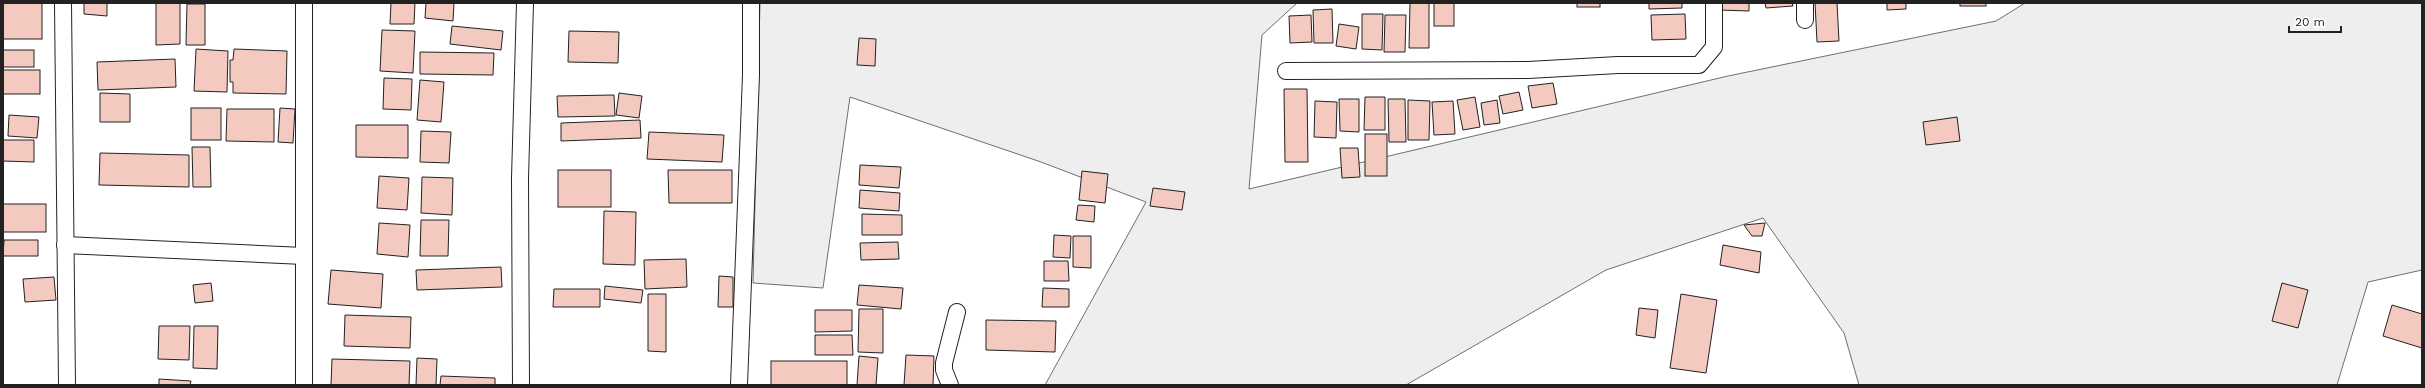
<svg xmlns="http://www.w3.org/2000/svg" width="2425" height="388" font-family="'Work Sans',sans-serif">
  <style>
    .green { fill: #eee; stroke: #6f6f6f }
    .building { fill: #f3c9c0; stroke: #222 }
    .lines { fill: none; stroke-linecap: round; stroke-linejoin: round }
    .street-casing { stroke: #222; stroke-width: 18 }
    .street { stroke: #fff; stroke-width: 16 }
  </style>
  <rect width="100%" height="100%" fill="#fff"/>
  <path class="green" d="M760 3H1297L1262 35 1249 189 1728 76 1996 21 2025 3H2422V270L2368 282 2337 385H1859L1844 333 1763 218 1606 270 1406 385H1045L1146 202 1041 162 850 97 823 288 753 283Z"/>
  <g class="building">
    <rect x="3" y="3" width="39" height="36"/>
    <path d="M84 3H107V16L84 14Z"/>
    <path d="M156 3H180V44L156 45Z"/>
    <path d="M391 3H415L414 24H390Z"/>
    <path d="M426 3H454L453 21 425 18Z"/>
    <path d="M1410 3H1429V48H1409Z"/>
    <rect x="1434" y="3" width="20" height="23"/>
    <rect x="1577" y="3" width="23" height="4"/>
    <path d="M1649 3H1682V8L1649 9Z"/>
    <path d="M1720 3H1749V11L1719 10Z"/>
    <path d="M1765 3H1792L1793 6 1766 8Z"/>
    <path d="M1815 3H1837L1839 41 1817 42Z"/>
    <path d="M1887 3H1906V9L1887 10Z"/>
    <rect x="1960" y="3" width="26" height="3"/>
    <path d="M187 4H205V45H186Z"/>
    <path d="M1332 9 1333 43H1314L1313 10Z"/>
    <path d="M1362 14H1383L1382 50 1362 49Z"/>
    <path d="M1685 14 1686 39 1652 40 1651 15Z"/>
    <path d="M1311 15 1312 42 1290 43 1289 16Z"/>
    <path d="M1385 15H1406L1405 52H1384Z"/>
    <path d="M1339 24 1359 27 1356 49 1336 46Z"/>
    <path d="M452 26 503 31 501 50 450 44Z"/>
    <path d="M382 30 415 31 413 73 380 71Z"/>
    <path d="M569 31 619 32 618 63 568 62Z"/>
    <path d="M859 38 876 39 875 66 857 65Z"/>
    <path d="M196 49 228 51 227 92 194 91Z"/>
    <path d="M234 49 287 51 286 94 233 93V82H230V60H233Z"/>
    <rect x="3" y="50" width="31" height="17"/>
    <path d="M420 52 494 53 493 75 420 74Z"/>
    <path d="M175 59 176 87 98 90 97 62Z"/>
    <rect x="3" y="70" width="37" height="24"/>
    <path d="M384 78 412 79 411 110 383 109Z"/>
    <path d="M420 80 444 82 441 122 417 120Z"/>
    <path d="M1553 83 1557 104 1532 108 1528 86Z"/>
    <path d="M1284 89H1307L1308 162H1285Z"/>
    <path d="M1519 92 1523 110 1503 114 1499 96Z"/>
    <path d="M100 93 130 94V122H100Z"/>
    <path d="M619 93 642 96 639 118 616 115Z"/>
    <path d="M614 95 615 116 558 117 557 96Z"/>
    <path d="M1365 97H1385V130H1364Z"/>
    <path d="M1475 97 1480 127 1463 130 1457 100Z"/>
    <path d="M1339 99H1359V132L1340 131Z"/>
    <path d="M1388 99H1405L1406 142H1389Z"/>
    <path d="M1408 100 1430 101 1429 140H1408Z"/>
    <path d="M1497 100 1500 123 1484 125 1481 103Z"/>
    <path d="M1315 101 1337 102 1336 138 1314 137Z"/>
    <path d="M1453 101 1455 134 1434 135 1432 102Z"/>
    <rect x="191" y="108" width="30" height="32"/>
    <path d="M280 108 295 109 293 143 278 142Z"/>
    <path d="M227 109H274V142L226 141Z"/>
    <path d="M9 115 39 117 37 138 8 136Z"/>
    <path d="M1957 117 1960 141 1926 145 1923 122Z"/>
    <path d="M640 120 641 138 561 141V123Z"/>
    <path d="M356 125H408V158L356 157Z"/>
    <path d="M421 131 451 132 449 163 420 162Z"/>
    <path d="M649 132 724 135 722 162 647 159Z"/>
    <rect x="1365" y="134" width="22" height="42"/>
    <path d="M3 140H34V162L3 161Z"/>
    <path d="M192 147H210L211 187H193Z"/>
    <path d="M1340 148H1358L1360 177 1342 178Z"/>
    <path d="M100 153 189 155V187L99 185Z"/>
    <path d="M860 165 901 167 899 188 859 185Z"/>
    <rect x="558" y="170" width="53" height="37"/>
    <path d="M668 170H732V203H669Z"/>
    <path d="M1082 171 1108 174 1105 203 1079 200Z"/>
    <path d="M379 176 409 178 407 210 377 208Z"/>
    <path d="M422 177 453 178 452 215 421 213Z"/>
    <path d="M1153 188 1185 192 1182 210 1150 206Z"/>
    <path d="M860 190 900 193 899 211 859 208Z"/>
    <rect x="3" y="204" width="43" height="28"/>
    <path d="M1078 205 1095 206 1094 222 1076 220Z"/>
    <path d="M604 211 636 212 635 265 603 264Z"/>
    <path d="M862 214 902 215V235H862Z"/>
    <path d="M421 220H449L448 256H420Z"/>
    <path d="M379 223 410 225 408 257 377 254Z"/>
    <path d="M1765 223 1762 236H1752L1744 225Z"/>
    <path d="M1054 235 1071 236 1070 258 1053 257Z"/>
    <path d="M1073 236H1091V268L1073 267Z"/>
    <path d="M4 240H38V256H3Z"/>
    <path d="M898 242 899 259 861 260 860 243Z"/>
    <path d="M1723 245 1761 252 1759 273 1720 265Z"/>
    <path d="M686 259 687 287 645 289 644 260Z"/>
    <path d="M1044 261H1068L1069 281H1044Z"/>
    <path d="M501 267 502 287 417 290 416 270Z"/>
    <path d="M331 270 383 274 381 308 328 304Z"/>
    <path d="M719 276 733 277V307H718Z"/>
    <path d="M54 277 56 300 25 302 23 279Z"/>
    <path d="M211 283 213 301 195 303 193 285Z"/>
    <path d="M2282 283 2308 290 2298 328 2272 321Z"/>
    <path d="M859 285 903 288 901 309 857 305Z"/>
    <path d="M605 286 643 290 641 303 604 299Z"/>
    <path d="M1043 288 1069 289V307H1042Z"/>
    <path d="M554 289H600V307H553Z"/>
    <path d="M648 294H666V352L648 351Z"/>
    <path d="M1681 294 1717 300 1706 373 1670 368Z"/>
    <path d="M2392 305 2422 314V348L2383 336Z"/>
    <path d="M1639 308 1658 310 1655 338 1636 335Z"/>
    <path d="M859 309H883V353L858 352Z"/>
    <path d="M815 310H852V331L815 332Z"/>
    <path d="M345 315 411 317 410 348 344 346Z"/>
    <path d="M986 320 1056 321 1055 352 986 350Z"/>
    <path d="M159 326H190L189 360 158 359Z"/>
    <path d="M194 326H218L217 369 193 368Z"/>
    <path d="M815 335H852L853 355H815Z"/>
    <path d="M906 355 934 356 933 385H904Z"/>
    <path d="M859 356 878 358 876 385H857Z"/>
    <path d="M417 358 437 359 436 385H416Z"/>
    <path d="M332 359 410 361 409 385H331Z"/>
    <rect x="771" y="361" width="76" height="24"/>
    <path d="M441 376 495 378V385H440Z"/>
    <path d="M159 379 191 381 190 385H159Z"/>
  </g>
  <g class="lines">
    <g class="street-casing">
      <g id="street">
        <path d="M63 3 67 385"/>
        <path d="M304 3V385"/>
        <path d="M1805 20V3"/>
        <path d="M1286 71 1528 70 1618 65H1699L1714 47V3"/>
        <path d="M65 245 304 256"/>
        <path d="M521 385 520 178 525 3"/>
        <path d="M739 385 751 75V3"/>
        <path d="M950 385 944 370V363L957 312"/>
      </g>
    </g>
    <use href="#street" class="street"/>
  </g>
  <rect width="2425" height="388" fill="none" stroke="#222222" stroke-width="8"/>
  <path d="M2289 26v6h52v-6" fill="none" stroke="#222222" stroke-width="2"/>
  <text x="2295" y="26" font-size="12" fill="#222222" stroke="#ffffff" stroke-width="3" paint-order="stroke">20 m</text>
</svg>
